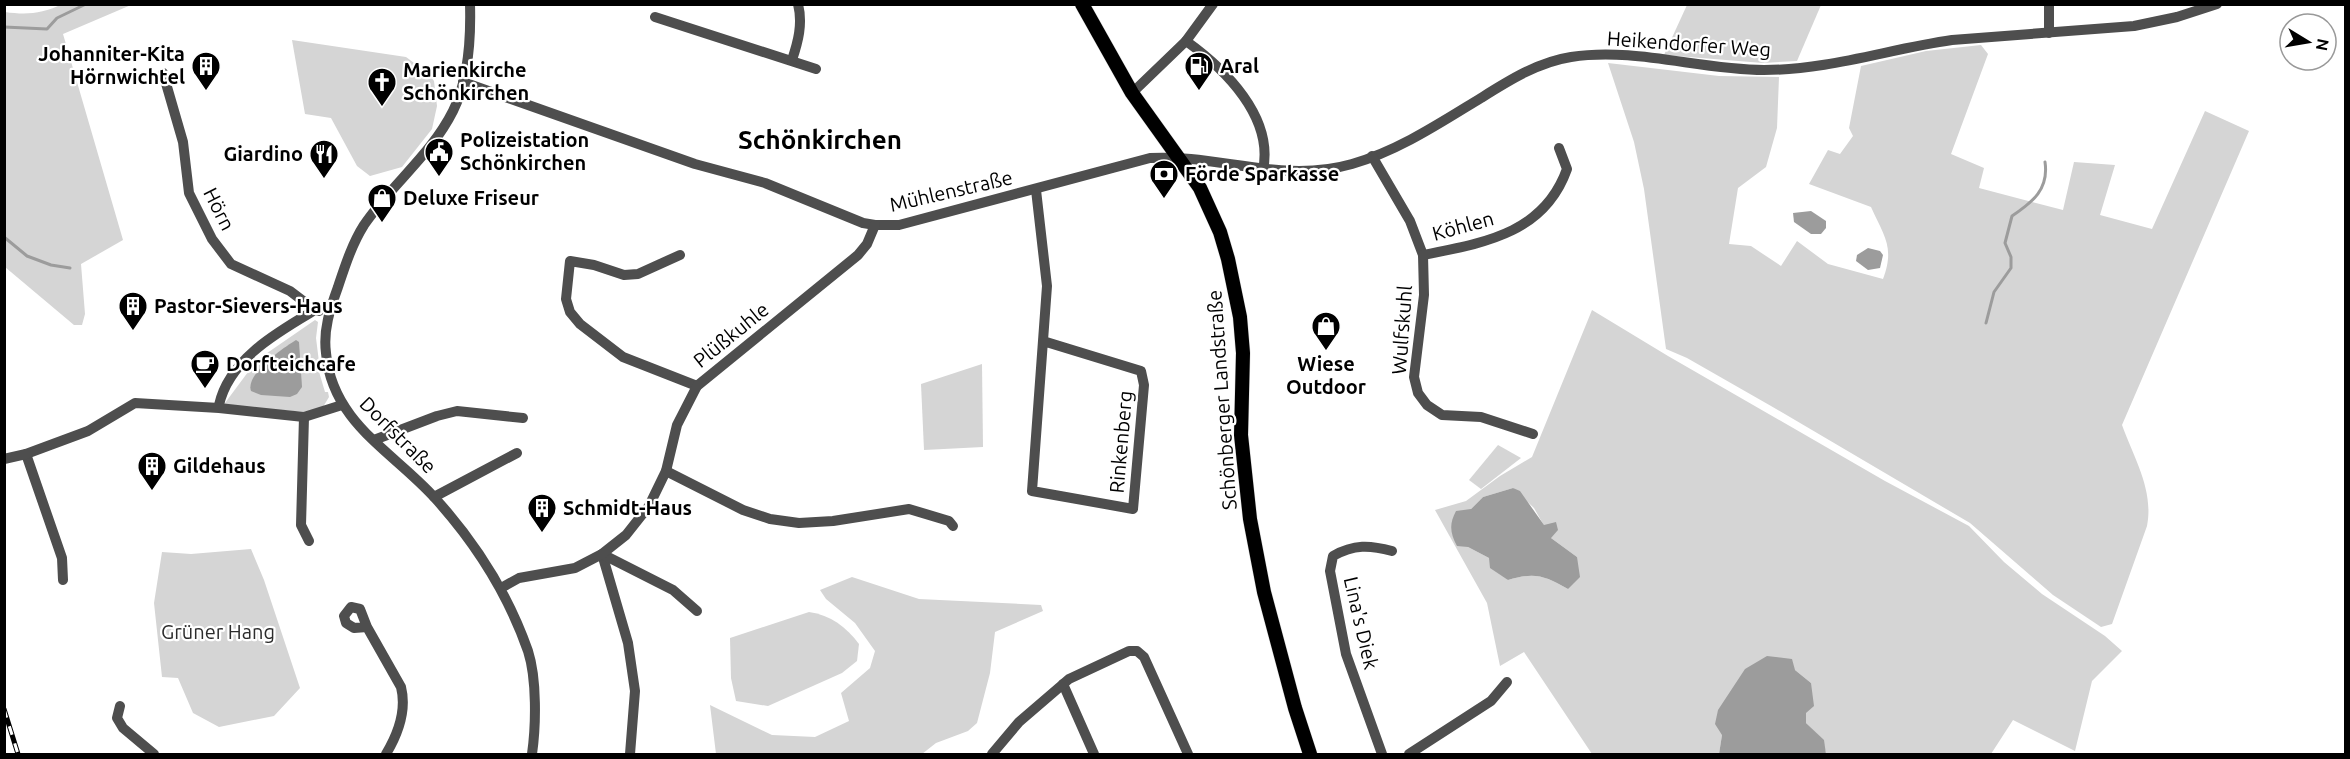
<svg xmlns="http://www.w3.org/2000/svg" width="2350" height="759" font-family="Ubuntu,sans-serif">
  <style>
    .green { fill: #d5d5d5; fill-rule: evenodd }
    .water { fill: #9c9c9c }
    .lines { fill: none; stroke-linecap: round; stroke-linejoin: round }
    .stream { stroke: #9c9c9c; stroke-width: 3 }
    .major-casing { stroke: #dbdbdb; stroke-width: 15 }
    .minor { stroke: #4e4e4e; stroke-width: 10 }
    .major { stroke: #000; stroke-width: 14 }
    .rail-casing { stroke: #000; stroke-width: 5 }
    .rail { stroke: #fff; stroke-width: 3; stroke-dasharray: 9; stroke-linecap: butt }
    .labels { text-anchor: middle; stroke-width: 4.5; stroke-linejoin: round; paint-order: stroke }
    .street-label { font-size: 20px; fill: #000; stroke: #fff }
    .poi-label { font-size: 20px; font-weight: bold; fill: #000; stroke: #fff; text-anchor: start }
    .park-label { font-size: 20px; fill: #2c2c2c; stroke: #fff }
    .district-label { font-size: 26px; font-weight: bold; fill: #000; stroke: #fff }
  </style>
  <rect width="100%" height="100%" fill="#fff"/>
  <g class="green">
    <path d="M62 4 131 5 63 34 123 240 81 264 85 314 82 325H74L5 267V12C26 15 42 14 62 4Z"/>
    <path d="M1687 5H1821L1797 61 1763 63 1664 55Z"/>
    <path d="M292 40 406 57 429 74 434 81 437 106 432 129 402 167 370 176 357 166 331 118 305 114Z"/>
    <path d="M1981 45 1988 54 1951 154 1984 168 1979 188 2063 210 2074 162 2115 165 2100 215 2152 229 2205 111 2249 131 2122 425C2134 458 2154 490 2147 526L2112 624 2101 627 2053 595 1970 523 1771 406 1687 358 1666 349 1644 189 1634 142 1608 63 1719 76 1779 77 1777 128 1766 167 1738 188 1729 244 1751 246 1781 266 1797 241 1828 264 1883 279C1895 247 1884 236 1871 207L1809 184 1828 150 1840 154 1853 136 1849 128 1861 66 1926 51Z"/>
    <path d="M1592 310 1668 356 1885 481 1969 526 2004 562 2042 594 2105 636 2122 651 2092 681 2075 751 2013 720 1991 754H1826L1823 740 1806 723V713L1811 683 1795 670 1722 735 1719 754H1592L1524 652 1500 666 1487 603 1435 510 1466 501 1500 476 1532 457ZM1513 488 1534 508 1551 538 1577 557 1568 589C1544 575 1534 572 1508 580L1489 558 1468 547 1471 509 1483 497Z"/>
    <path d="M315 320 318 322 316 338 319 362 317 365 325 392H328L329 397 323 407 307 412 225 406V403L257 360Z"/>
    <path d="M982 364 983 447 924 450 921 384Z"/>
    <path d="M1498 445 1521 458 1481 489 1469 480Z"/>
    <path d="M251 549 264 580 300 688 274 716 219 727 193 713 178 678 162 677 154 603 162 552 191 554Z"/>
    <path d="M852 577 919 599 1041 605 1043 611 995 632 990 673 977 723 968 731 936 743 922 754H716L710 705 772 735 815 737 849 721 841 693 870 668 875 651 855 623 826 599 820 590Z"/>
    <path d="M809 612C831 615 846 627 859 644L857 661 842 673 768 706 736 701 731 678 730 638Z"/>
  </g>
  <g class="water">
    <path d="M1811 211 1826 221V228L1821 234H1811L1794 222 1793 213Z"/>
    <path d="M1868 248 1880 251 1883 255 1880 268 1868 270 1856 261 1857 255Z"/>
    <path d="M296 340 299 342 302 387 297 394 290 397 261 395 251 391C245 374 283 348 296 340Z"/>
    <path d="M1513 488 1520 491 1544 525 1556 522 1558 530 1551 538 1577 557 1580 577 1568 589C1544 575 1534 572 1508 580L1490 568 1489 558 1468 547 1457 546C1450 533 1449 524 1456 511L1471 509 1483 497Z"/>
    <path d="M1767 656 1792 659 1795 670 1811 683 1814 706 1806 713V723L1824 740 1826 754H1719L1722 735 1715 724 1718 710 1745 669Z"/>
  </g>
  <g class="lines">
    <g class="stream">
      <path d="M4 27 47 29 57 18 86 4"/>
      <path d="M4 237 27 256 51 265 70 268"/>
      <path d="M1986 323 1994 292 2011 268V257L2005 243 2012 216C2033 202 2049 189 2045 162"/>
    </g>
    <g class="major-casing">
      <path id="major" d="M1082 4 1132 93 1200 188 1220 232 1228 259 1240 317 1243 353 1241 435 1250 519 1264 592 1295 708 1310 754"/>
    </g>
    <g class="minor">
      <path d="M470 4C471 39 469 79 453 111 431 155 391 185 364 225 352 244 345 266 338 287 330 309 323 330 326 353 332 422 392 451 434 497 475 542 508 594 528 651 537 679 536 726 532 754"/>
      <path d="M2049 4V33"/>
      <path d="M655 17 816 69"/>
      <path d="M1186 41C1225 69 1274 117 1263 170"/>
      <path d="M792 60C798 42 803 24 798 4"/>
      <path d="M163 73 183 142 189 193 212 239 231 264 290 291 315 310"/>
      <path d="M463 82 695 164 765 183 863 223 875 225H899L1150 158C1218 154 1282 184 1352 164 1398 151 1440 123 1481 98 1508 81 1538 62 1571 57 1635 47 1700 70 1764 70 1828 70 1889 49 1952 40L2134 26 2177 17 2217 4"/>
      <path d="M1132 93 1186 41 1213 4"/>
      <path d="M1372 156 1410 221 1423 255 1424 295 1414 377 1418 393 1427 405 1442 415 1481 417 1533 434"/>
      <path d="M1036 190 1047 286 1032 491 1133 509 1144 385 1141 371 1043 341"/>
      <path d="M680 255 638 274 624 275 594 265 570 261 566 299 570 312 580 324 623 357 697 386"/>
      <path d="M1423 255C1483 243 1544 234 1567 169L1559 148"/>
      <path d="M219 405C229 359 278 332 315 310L319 311"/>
      <path d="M304 417 301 525 309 541"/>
      <path d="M374 440 437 416 457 411 523 418"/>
      <path d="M26 454 62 558 63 580"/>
      <path d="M4 459 26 454 88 431 135 403 219 408 304 417 342 405"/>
      <path d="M666 471 743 510 770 519 799 523 833 521 909 509 949 521 953 526"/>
      <path d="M434 497 517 453"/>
      <path d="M602 554 628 643 635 691 630 754"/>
      <path d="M602 554 673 590 697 611"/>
      <path d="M501 588 519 578 575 568 602 554 626 535 649 506 666 471 677 425 697 386 858 255 867 244 875 225"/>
      <path d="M367 627 354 628 346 623 344 616 351 607 360 609 367 627 401 687C407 711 398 734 386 754"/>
      <path d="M1063 684 1094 754"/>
      <path d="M120 706 117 718 123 728 154 754"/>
      <path d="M992 754 1019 722 1069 679 1129 651H1137L1144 657 1188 754"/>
      <path d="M1382 754 1346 654 1330 571 1333 556C1354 544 1370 545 1392 551"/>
      <path d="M1409 754 1491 701 1507 682"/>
    </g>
    <use href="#major" class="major"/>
    <g class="rail-casing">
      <path id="rail" d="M4 709 18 754"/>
    </g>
    <use href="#rail" class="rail"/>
  </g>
  <defs>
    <g id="building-pin" transform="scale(1.5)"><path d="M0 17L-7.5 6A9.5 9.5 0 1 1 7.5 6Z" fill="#000" stroke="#fff"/><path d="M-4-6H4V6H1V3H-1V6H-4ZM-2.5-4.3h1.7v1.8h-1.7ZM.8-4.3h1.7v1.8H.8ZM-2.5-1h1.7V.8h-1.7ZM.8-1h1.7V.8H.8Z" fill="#fff"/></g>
    <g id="fuel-pin" transform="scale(1.5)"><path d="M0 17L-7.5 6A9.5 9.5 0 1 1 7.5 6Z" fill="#000" stroke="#fff"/><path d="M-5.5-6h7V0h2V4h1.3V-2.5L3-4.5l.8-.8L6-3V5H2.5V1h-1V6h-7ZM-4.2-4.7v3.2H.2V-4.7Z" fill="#fff"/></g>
    <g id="church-pin" transform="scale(1.5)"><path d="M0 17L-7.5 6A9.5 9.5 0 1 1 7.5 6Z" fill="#000" stroke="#fff"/><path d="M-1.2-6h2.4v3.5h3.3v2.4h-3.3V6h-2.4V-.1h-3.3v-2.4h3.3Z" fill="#fff"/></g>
    <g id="civic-pin" transform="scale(1.5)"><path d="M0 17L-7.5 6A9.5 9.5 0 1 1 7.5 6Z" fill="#000" stroke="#fff"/><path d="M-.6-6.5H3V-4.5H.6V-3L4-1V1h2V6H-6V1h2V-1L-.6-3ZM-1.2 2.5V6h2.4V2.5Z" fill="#fff"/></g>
    <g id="restaurant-pin" transform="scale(1.5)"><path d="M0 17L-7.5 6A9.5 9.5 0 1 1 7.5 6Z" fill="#000" stroke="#fff"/><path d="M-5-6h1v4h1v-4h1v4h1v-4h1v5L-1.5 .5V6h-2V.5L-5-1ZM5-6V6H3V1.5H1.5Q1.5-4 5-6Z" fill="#fff"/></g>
    <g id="bank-pin" transform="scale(1.5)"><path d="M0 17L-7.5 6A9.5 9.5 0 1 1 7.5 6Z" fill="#000" stroke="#fff"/><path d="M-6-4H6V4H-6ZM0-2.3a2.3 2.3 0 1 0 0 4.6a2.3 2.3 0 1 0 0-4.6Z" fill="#fff"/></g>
    <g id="shop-pin" transform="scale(1.5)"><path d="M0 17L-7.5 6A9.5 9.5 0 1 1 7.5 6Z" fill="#000" stroke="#fff"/><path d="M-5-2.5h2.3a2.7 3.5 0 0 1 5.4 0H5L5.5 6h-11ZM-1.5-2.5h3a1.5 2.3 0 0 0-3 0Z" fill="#fff"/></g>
    <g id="cafe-pin" transform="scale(1.5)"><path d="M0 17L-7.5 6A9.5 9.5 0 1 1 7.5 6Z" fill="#000" stroke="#fff"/><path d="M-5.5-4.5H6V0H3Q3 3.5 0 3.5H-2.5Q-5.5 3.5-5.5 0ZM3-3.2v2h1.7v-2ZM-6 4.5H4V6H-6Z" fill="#fff"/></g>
  </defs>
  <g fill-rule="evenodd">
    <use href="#building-pin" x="206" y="66"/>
    <use href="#fuel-pin" x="1199" y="66"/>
    <use href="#church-pin" x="382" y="82"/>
    <use href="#civic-pin" x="439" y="152"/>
    <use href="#restaurant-pin" x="324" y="154"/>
    <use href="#bank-pin" x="1164" y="174"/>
    <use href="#shop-pin" x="382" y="198"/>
    <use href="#building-pin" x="133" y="306"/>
    <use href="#shop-pin" x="1326" y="326"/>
    <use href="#cafe-pin" x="205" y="364"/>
    <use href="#building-pin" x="152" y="466"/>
    <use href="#building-pin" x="542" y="508"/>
  </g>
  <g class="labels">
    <g class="street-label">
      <text transform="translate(1689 44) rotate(4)" y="7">Heikendorfer Weg</text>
      <text transform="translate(951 191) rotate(-13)" y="7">Mühlenstraße</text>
      <text transform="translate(219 209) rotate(63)" y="7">Hörn</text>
      <text transform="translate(1463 226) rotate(-15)" y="7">Köhlen</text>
      <text transform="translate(1402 330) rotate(-86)" y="7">Wulfskuhl</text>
      <text transform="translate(731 335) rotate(-39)" y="7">Plüßkuhle</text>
      <text transform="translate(1222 400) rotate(-94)" y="7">Schönberger Landstraße</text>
      <text transform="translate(398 435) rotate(45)" y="7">Dorfstraße</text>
      <text transform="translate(1121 442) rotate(-85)" y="7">Rinkenberg</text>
      <text transform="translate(1361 623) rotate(77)" y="7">Lina's Diek</text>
    </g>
    <g class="poi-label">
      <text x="185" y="61" text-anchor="end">Johanniter-Kita<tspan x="185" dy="23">Hörnwichtel</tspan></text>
      <text x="1220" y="73">Aral</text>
      <text x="403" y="77">Marienkirche<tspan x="403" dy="23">Schönkirchen</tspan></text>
      <text x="460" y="147">Polizeistation<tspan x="460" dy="23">Schönkirchen</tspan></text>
      <text x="303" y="161" text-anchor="end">Giardino</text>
      <text x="1185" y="181">Förde Sparkasse</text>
      <text x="403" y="205">Deluxe Friseur</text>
      <text x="154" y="313">Pastor-Sievers-Haus</text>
      <text x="226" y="371">Dorfteichcafe</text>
      <text x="1326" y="371" text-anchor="middle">Wiese<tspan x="1326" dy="23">Outdoor</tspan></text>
      <text x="173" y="473">Gildehaus</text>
      <text x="563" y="515">Schmidt-Haus</text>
    </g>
    <g class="park-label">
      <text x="218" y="639">Grüner Hang</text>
    </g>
    <g class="district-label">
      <text x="820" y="149">Schönkirchen</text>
    </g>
  </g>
  <rect width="2350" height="759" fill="none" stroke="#000000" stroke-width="12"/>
  <g transform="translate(2308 42) rotate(101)"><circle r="28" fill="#ffffff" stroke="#999999" stroke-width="1.5"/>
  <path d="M0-4.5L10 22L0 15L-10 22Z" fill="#000000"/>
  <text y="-9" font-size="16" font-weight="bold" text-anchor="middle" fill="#000000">N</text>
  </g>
</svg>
